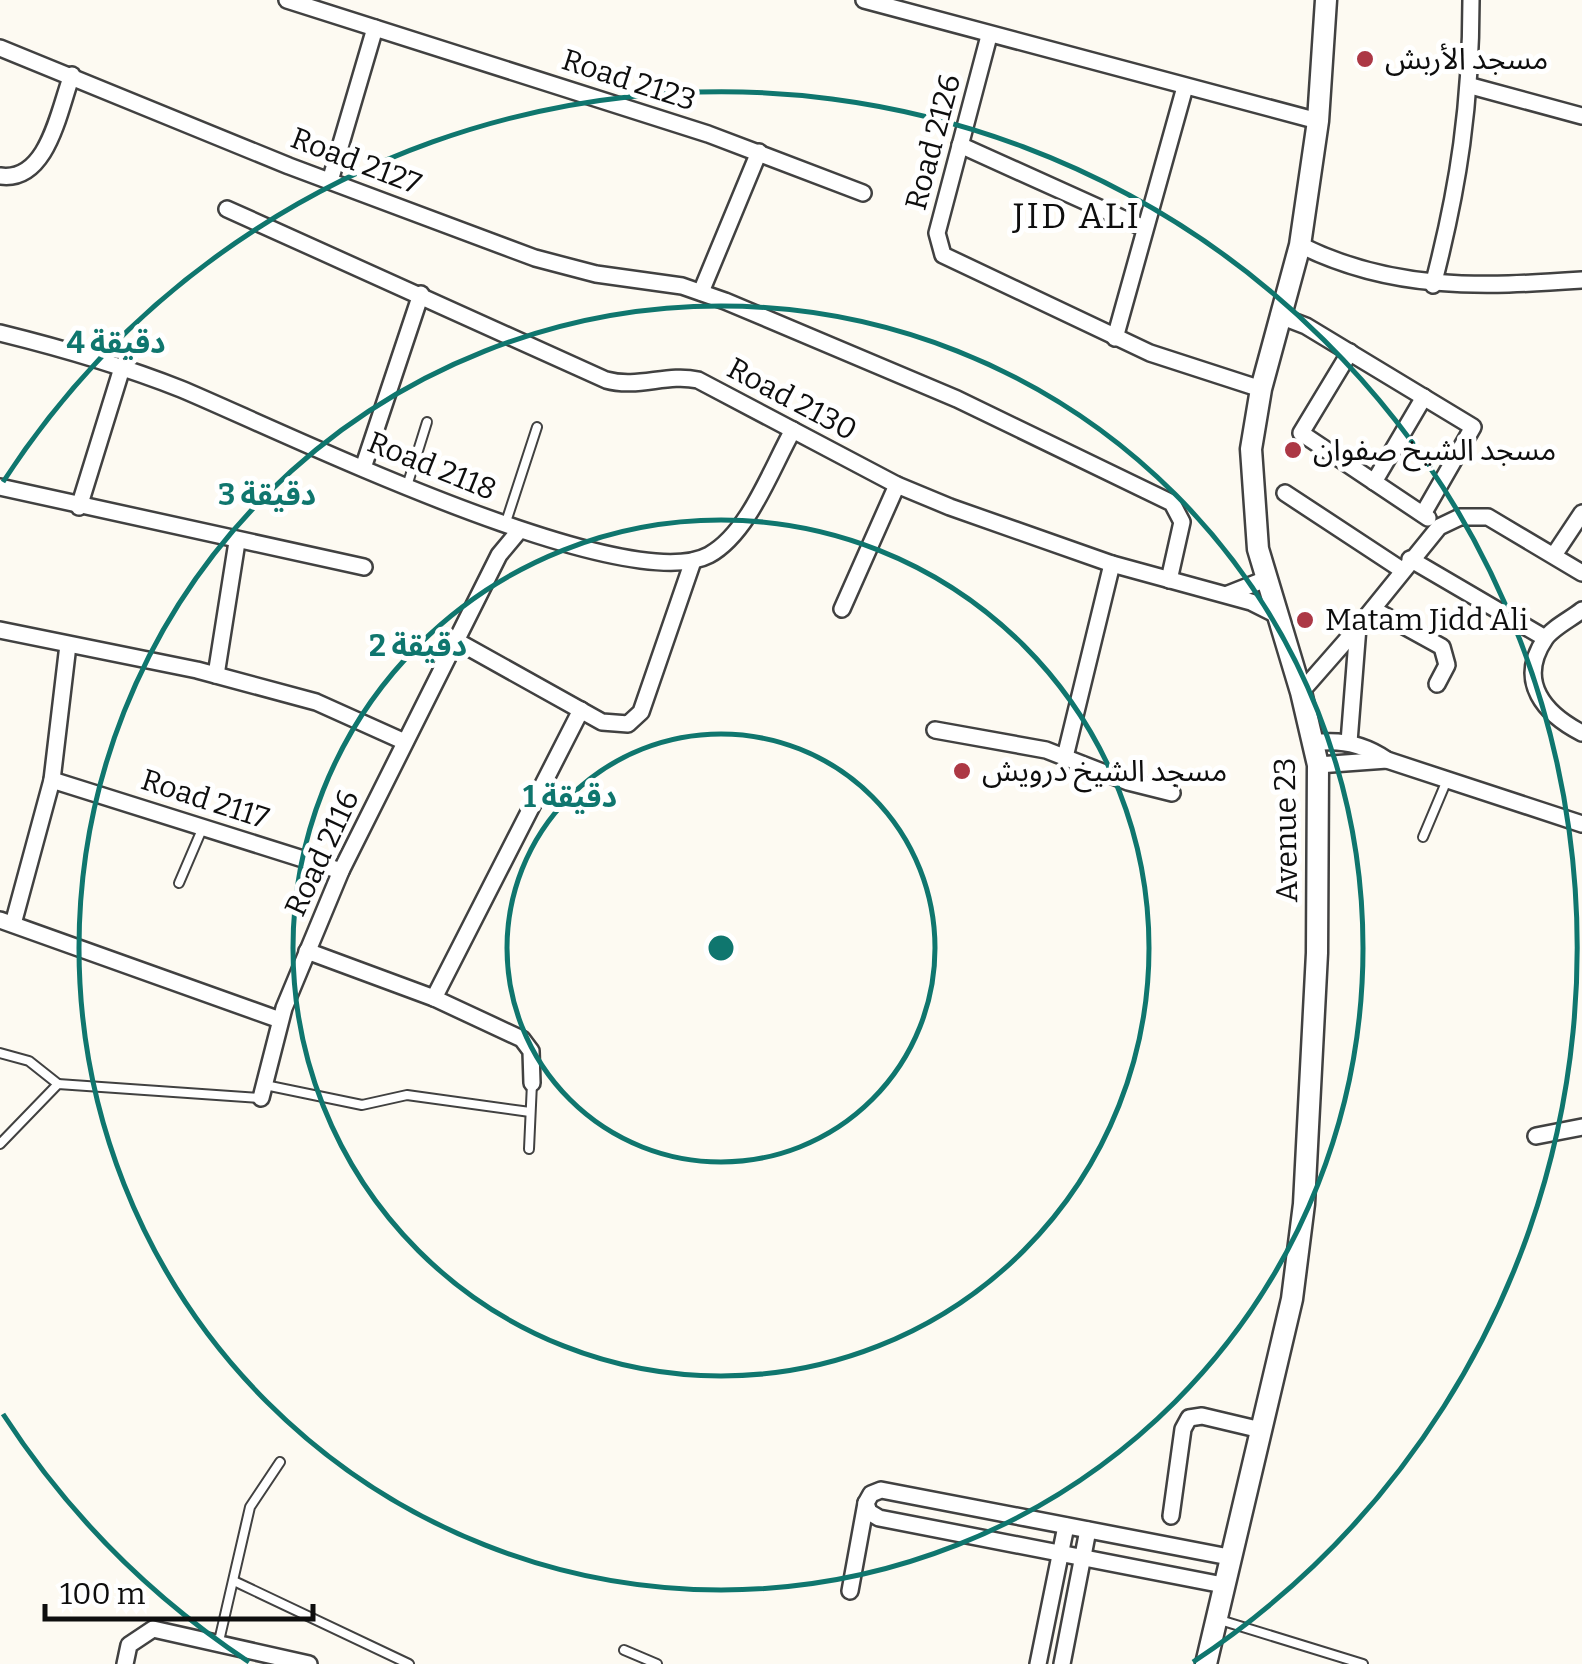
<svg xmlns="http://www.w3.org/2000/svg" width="1582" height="1664" font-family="Bitter,'Noto Sans Arabic',serif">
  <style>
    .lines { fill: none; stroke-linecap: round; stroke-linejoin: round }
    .service-casing { stroke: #414141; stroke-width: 12 }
    .minor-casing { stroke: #414141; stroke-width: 20 }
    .tertiary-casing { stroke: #414141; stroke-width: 25 }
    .service { stroke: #fff; stroke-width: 8 }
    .minor { stroke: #fff; stroke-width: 15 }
    .tertiary { stroke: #fff; stroke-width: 20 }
    .ring { fill: none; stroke: #0f766e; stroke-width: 5 }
    .poi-dot { fill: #ac3845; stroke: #fff; stroke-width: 4 }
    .labels { text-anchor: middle; stroke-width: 10; stroke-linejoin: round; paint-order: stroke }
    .poi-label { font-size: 30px; fill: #0e0e0e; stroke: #fff; text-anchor: start }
    .street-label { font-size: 30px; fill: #0e0e0e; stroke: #fff }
    .quarter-label { font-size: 35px; letter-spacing: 2.5px; fill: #0e0e0e; stroke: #fff }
    .centre { fill: #0f766e; stroke: #fff; stroke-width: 5 }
    .ring-label { font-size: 30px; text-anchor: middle; font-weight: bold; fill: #0f766e; stroke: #fff; stroke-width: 10; stroke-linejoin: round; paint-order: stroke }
  </style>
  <rect width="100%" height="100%" fill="#fdfaf2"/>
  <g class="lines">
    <g class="service-casing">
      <g id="service">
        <path d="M407 486 427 422"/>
        <path d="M505 525 537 427"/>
        <path d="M1423 837 1447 780"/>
        <path d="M179 883 203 827"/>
        <path d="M0 1053 29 1061 58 1084"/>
        <path d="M265 1085 362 1105 407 1095 530 1112"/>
        <path d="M0 1144 58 1084 261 1098"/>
        <path d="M529 1149 532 1083"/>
        <path d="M236 1582 409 1664"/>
        <path d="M1220 1620 1363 1664"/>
        <path d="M219 1641 250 1507 280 1462"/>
        <path d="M624 1650 657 1664"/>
      </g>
    </g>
    <g class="minor-casing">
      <g id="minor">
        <path d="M287 0 708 134 863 193"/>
        <path d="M864 0 1318 121"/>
        <path d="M989 36 937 233 943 255 1150 353 1261 389"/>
        <path d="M0 48 289 166 535 258 596 274 682 286 725 301 957 399 1172 503 1182 522 1169 580"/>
        <path d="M1471 86 1582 116"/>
        <path d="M960 145 1144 228"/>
        <path d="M0 176C48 183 59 109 72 75"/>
        <path d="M330 181 375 28"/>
        <path d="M227 209 606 380C638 389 667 373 698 380L897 485 950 507 1112 564 1251 602 1277 615"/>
        <path d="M1300 245C1392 291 1482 287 1582 280"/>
        <path d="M1433 285C1459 186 1471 103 1471 0"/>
        <path d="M701 292 759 152"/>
        <path d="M1280 316 1306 326 1473 427 1423 514"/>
        <path d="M0 333C61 348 123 366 181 389 275 428 625 600 709 555 749 533 771 469 793 430"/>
        <path d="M1115 338 1185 87"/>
        <path d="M1350 352 1301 433 1428 518"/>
        <path d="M363 468 421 294"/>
        <path d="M1374 482 1424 397"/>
        <path d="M0 487 364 567"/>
        <path d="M1285 493 1402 570"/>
        <path d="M79 507 122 368"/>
        <path d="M1554 555 1582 513"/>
        <path d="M1410 559 1545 638"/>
        <path d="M1228 594 1266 579"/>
        <path d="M842 609 897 485"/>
        <path d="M1373 609 1442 647 1447 665 1437 684"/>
        <path d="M1582 610C1571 619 1552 628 1545 639 1516 682 1545 714 1582 733"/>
        <path d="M0 630 197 670 316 702 405 742"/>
        <path d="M455 640 602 722 628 724 641 712 693 561"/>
        <path d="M216 675 237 542"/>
        <path d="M1301 692 1358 627"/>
        <path d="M935 730 1046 750 1128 782 1172 793"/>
        <path d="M1349 742 1358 627 1439 527 1460 517H1488L1582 573"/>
        <path d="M1314 743C1341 739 1364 744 1387 760L1582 824"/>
        <path d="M1065 757 1112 564"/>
        <path d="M1318 765 1387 760"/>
        <path d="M52 780 341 871"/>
        <path d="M0 920 280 1020"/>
        <path d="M13 924 52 780 68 645"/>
        <path d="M307 951 434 998 522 1039 531 1051 532 1083"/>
        <path d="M434 998 581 710"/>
        <path d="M261 1098 284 1008 341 871 499 555 519 531"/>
        <path d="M1536 1136 1582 1127"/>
        <path d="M1171 1516 1183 1429 1189 1418 1202 1416 1261 1430"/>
        <path d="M1223 1585 879 1518 869 1512 866 1503 871 1494 881 1490 1229 1557"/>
        <path d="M850 1591 866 1503"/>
        <path d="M125 1664 129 1645 153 1629 309 1664"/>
        <path d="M1038 1664 1066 1526"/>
        <path d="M1062 1664 1088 1530"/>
      </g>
    </g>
    <g class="tertiary-casing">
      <path id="tertiary" d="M1206 1664 1292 1299 1304 1204 1317 953 1318 765 1301 692 1258 549 1251 449 1261 389 1300 245 1318 121 1326 0"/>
    </g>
    <use href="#service" class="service"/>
    <use href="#minor" class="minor"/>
    <use href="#tertiary" class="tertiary"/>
  </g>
  <g class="ring">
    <circle cx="721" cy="948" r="214"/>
    <circle cx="721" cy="948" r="428"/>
    <circle cx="721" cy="948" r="642"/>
    <path d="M249 1662A856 856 0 0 1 3 1414M3 482A856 856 0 1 1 1193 1662"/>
  </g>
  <g class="poi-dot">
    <circle cx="1365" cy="59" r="10"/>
    <circle cx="1293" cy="450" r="10"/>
    <circle cx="1305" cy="620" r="10"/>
    <circle cx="962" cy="771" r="10"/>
  </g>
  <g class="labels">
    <g class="poi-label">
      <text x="1385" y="69">مسجد الأربش</text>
      <text x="1313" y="460">مسجد الشيخ صفوان</text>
      <text x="1325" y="630">Matam Jidd Ali</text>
      <text x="982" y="781">مسجد الشيخ درويش</text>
    </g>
    <g class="street-label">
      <text transform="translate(629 80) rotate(18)" y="10">Road 2123</text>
      <text transform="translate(933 142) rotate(-75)" y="10">Road 2126</text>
      <text transform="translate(356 161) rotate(21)" y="10">Road 2127</text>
      <text transform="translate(792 399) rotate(28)" y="10">Road 2130</text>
      <text transform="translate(432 466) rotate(22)" y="10">Road 2118</text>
      <text transform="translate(205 799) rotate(18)" y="10">Road 2117</text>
      <text transform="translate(1286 830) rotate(-91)" y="10">Avenue 23</text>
      <text transform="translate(322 853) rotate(-65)" y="10">Road 2116</text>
    </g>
    <g class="quarter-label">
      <text x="1077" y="228">JID ALI</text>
    </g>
  </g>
  <circle cx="721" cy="948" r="15" class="centre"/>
  <g class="ring-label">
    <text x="116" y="353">4 دقيقة</text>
    <text x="267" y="505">3 دقيقة</text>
    <text x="418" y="656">2 دقيقة</text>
    <text x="570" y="807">1 دقيقة</text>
  </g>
  <path d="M45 1604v15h268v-15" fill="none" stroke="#0e0e0e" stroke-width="5"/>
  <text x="60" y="1604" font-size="30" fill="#0e0e0e" stroke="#ffffff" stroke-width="8" paint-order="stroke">100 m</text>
</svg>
